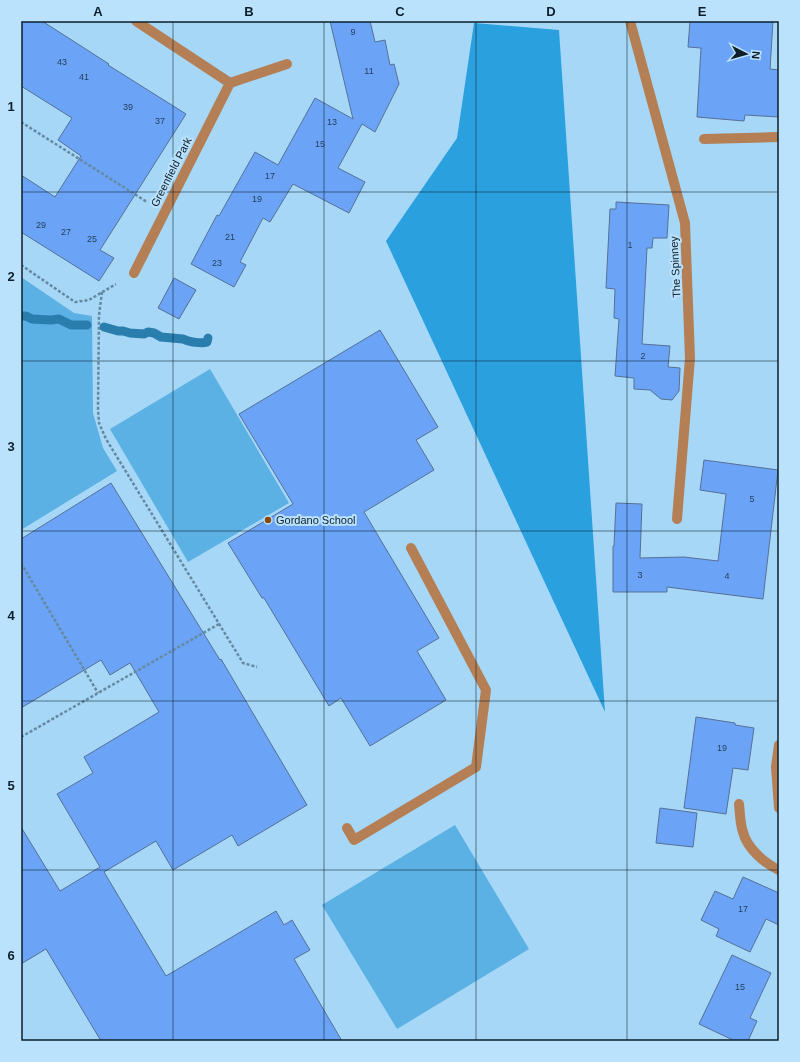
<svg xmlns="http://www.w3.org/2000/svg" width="800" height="1062" font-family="Helvetica,sans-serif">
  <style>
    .green { fill: #5bb0e4 }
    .forest { fill: #2ba0df }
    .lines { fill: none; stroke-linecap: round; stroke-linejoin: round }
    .stream { stroke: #297eae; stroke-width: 9 }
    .building { fill: #6ba4f6; stroke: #557096 }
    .path { stroke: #6589a1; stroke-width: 2.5; stroke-dasharray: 3 2; stroke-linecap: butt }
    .minor { stroke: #b57f55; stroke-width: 10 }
    .grid { fill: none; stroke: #0c1f2b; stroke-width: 1; stroke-opacity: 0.55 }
    .poi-dot { fill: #884a0d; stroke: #bbe2fd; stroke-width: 1.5 }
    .labels { text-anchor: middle; stroke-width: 4; stroke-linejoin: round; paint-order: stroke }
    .number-label { font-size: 9px; fill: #24405e }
    .street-label { font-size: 11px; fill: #0c1f2b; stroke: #bbe2fd }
    .poi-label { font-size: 11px; fill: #0c1f2b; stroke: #bbe2fd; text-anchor: start }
    .neatline { fill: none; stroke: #0c1f2b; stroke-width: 1.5 }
    .grid-label { font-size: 13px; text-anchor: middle; font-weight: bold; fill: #0c1f2b }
  </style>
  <rect width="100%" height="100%" fill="#a6d7f7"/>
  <g class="green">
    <path d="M21 277 74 313 92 316 93 413 103 448 117 471 21 530Z"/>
    <path d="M210 369 289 503 188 562 110 429Z"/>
    <path d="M455 825 529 949 397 1029 322 905Z"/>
  </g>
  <path class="forest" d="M474 23 559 30 605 712 386 241 457 138Z"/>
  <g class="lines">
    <g class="stream">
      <path d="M21 316H26L32 319 51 320 59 319 71 325H87"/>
      <path d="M104 327 118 331H123L130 333 144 334 148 332 154 333 161 337 183 339C189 342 202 344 207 342L208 338"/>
    </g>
  </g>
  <g class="building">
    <path d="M21 21H42L109 64 108 65 186 114 100 250 114 258 99 281 21 232V175L55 197 81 156 58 140 72 118 21 86Z"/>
    <path d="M330 21H370L375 42 385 40 390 65 394 64 399 84 375 132 362 124 338 168 365 182 349 213 293 184 270 222 263 218 240 262 246 265 234 287 191 264 217 215 219 216 255 152 278 165 315 98 353 119Z"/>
    <path d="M690 21H773L770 69 779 70V117L745 115 744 121 697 117 701 48 688 47Z"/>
    <path d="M616 202 669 205 667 238H653L652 248H647L642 344 670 346 668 367 680 368 679 391 672 400 661 399 650 390 634 389V378L615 376 619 319 614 318 615 289 606 288 610 209H616Z"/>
    <path d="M174 278 196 290 179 319 158 308Z"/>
    <path d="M380 330 438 427 416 440 434 470 364 512 439 638 417 651 446 700 370 746 341 698 329 706 264 598H262L228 543 293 504 239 414Z"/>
    <path d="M704 460 778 470 763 599 667 587V592H613V546H614L616 503 642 504 640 558 684 557 718 561 726 494 700 490Z"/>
    <path d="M111 483 220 660 221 659 307 805 238 846 232 835 173 870 156 841 104 872 166 976 276 911 284 925 292 920 310 950 294 959 342 1041H101L46 949 21 964V827L60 891 100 867 57 794 93 773 84 757 159 712 130 663 110 675 101 660 21 708V539Z"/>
    <path d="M696 717 735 723V725L754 728 748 770 733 768 726 814 684 808Z"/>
    <path d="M660 808 697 813 693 847 656 843Z"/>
    <path d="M743 877 779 893V925L766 919 750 952 716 936 719 929 701 920 715 891 733 899Z"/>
    <path d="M732 955 771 973 750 1018 757 1021 748 1041H735L699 1024Z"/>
  </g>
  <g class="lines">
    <g class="path">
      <path d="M21 122 147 202"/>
      <path d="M21 265 75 302 89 300 116 284"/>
      <path d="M102 292 99 315 98 409 99 423 106 439 243 663 257 667"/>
      <path d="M21 563 98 693"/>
      <path d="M21 737 219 624"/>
    </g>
    <g class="minor">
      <path d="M630 21 685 223 690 358 677 519"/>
      <path d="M230 83 287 64"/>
      <path d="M704 139 779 137"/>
      <path d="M134 273 230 83 136 21"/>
      <path d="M779 745 776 767 779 808"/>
      <path d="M739 804C740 813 740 824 743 832 747 848 764 863 779 870"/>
      <path d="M347 828 354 840 476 767 486 690 411 548"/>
    </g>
  </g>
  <path class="grid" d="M173 21V1041M324 21V1041M476 21V1041M627 21V1041M21 192H779M21 361H779M21 531H779M21 701H779M21 870H779"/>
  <circle class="poi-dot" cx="268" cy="520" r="4"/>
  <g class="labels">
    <g class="number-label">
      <text x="353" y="35">9</text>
      <text x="62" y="65">43</text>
      <text x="369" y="74">11</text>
      <text x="84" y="80">41</text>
      <text x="128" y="110">39</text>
      <text x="160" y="124">37</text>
      <text x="332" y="125">13</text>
      <text x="320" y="147">15</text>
      <text x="270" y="179">17</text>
      <text x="257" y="202">19</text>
      <text x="41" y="228">29</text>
      <text x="66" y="235">27</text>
      <text x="230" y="240">21</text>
      <text x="92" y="242">25</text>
      <text x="630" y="248">1</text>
      <text x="217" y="266">23</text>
      <text x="643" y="359">2</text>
      <text x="752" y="502">5</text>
      <text x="640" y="578">3</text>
      <text x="727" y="579">4</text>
      <text x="722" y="751">19</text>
      <text x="743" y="912">17</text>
      <text x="740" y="990">15</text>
    </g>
    <g class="street-label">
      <text transform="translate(171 172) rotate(-63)" y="4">Greenfield Park</text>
      <text transform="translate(675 267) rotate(-93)" y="4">The Spinney</text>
    </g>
    <g class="poi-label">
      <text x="276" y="524">Gordano School</text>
    </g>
  </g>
  <rect width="800" height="1062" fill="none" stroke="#bbe2fd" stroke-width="44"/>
  <g transform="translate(746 54) rotate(96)" stroke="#bbe2fd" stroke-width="3" paint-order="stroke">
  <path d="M0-3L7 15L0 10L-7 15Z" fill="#0c1f2b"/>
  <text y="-6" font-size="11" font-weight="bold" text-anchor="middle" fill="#0c1f2b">N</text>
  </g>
  <rect x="22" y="22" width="756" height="1018" class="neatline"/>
  <g class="grid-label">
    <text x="98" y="16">A</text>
    <text x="249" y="16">B</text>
    <text x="400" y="16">C</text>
    <text x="551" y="16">D</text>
    <text x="702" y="16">E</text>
    <text x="11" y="111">1</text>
    <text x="11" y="281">2</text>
    <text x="11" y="451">3</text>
    <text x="11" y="620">4</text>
    <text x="11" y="790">5</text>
    <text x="11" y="960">6</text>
  </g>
</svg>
